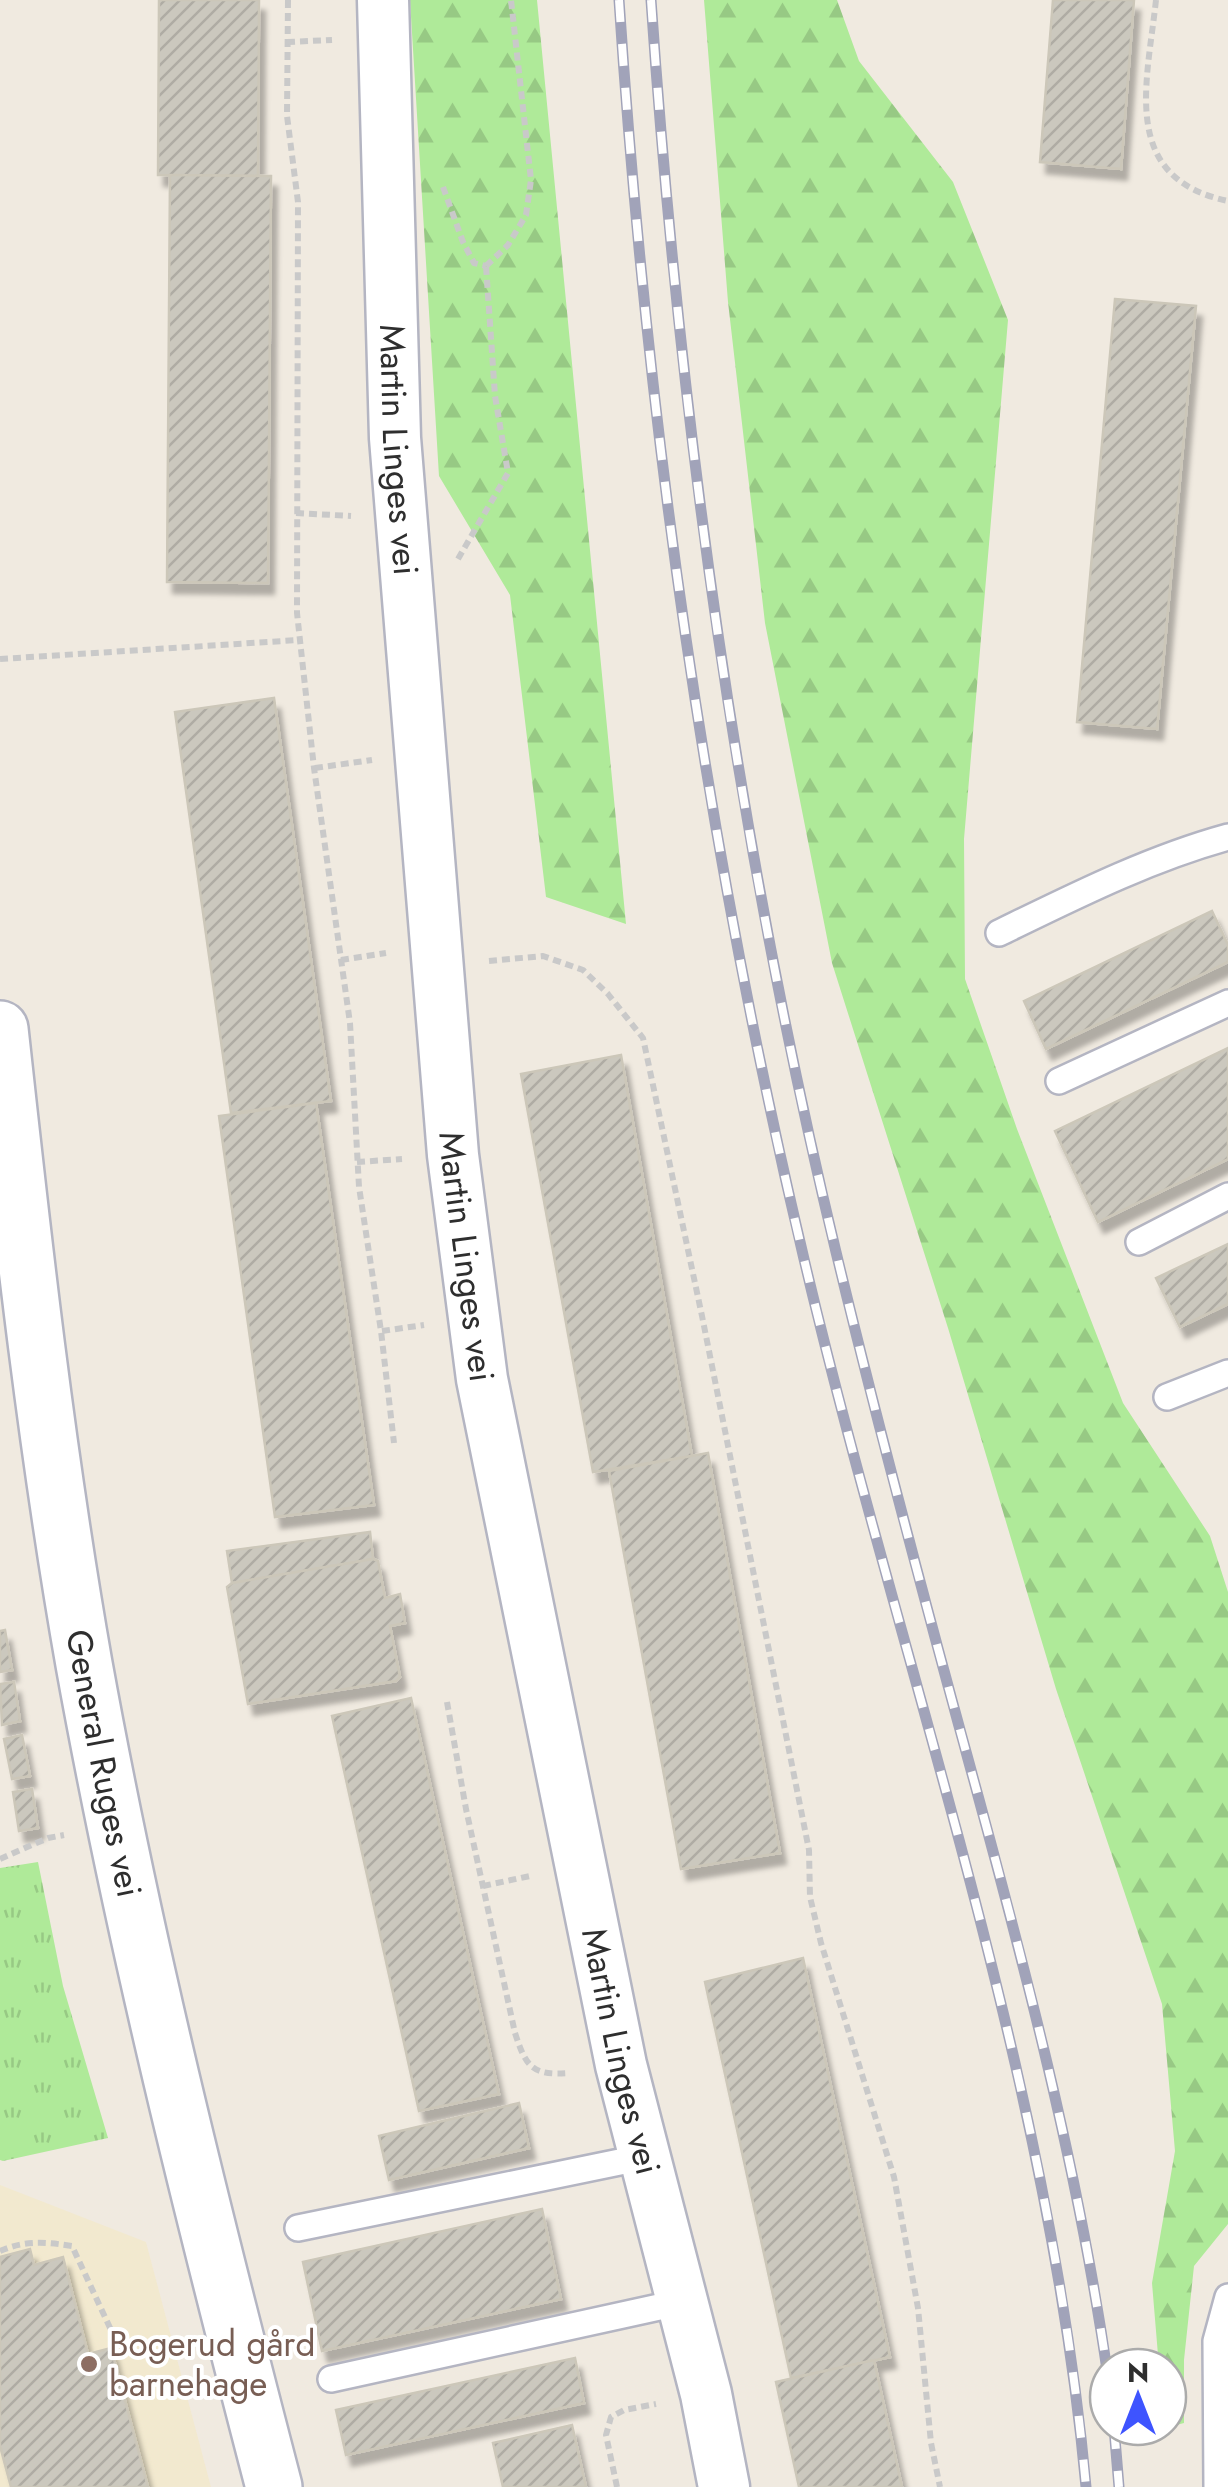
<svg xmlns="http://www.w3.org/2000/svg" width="1228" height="2487" font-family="Jost,sans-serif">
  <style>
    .education { fill: #f2e9cf }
    .forest { fill: url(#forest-firs) }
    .park { fill: url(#park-tufts) }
    .building { fill: url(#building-hatch); stroke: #ccc7b9; stroke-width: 2.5; filter: url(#shadow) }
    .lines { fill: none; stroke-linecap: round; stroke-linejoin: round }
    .lane-casing { stroke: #b4b5c2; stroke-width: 30 }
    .street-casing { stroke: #b4b5c2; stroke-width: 55 }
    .secondary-casing { stroke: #b4b5c2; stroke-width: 60 }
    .path { stroke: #c9c9c9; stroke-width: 6; stroke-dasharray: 8 5; stroke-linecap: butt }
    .lane { stroke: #fff; stroke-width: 25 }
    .street { stroke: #fff; stroke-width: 50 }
    .secondary { stroke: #fff; stroke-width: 55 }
    .rail-casing { stroke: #a1a3b9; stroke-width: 11 }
    .rail { stroke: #fff; stroke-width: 8; stroke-dasharray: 22; stroke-linecap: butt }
    .education-dot { fill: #8d6e63; stroke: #fff; stroke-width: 4 }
    .labels { text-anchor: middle; stroke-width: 8; stroke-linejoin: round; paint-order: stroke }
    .street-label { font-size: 35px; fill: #2e2e2e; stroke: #fff }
    .education-label { font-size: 35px; fill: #785e54; stroke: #fff; text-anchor: start }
  </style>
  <defs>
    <pattern id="forest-firs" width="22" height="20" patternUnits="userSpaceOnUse" patternTransform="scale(2.5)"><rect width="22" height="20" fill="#afea99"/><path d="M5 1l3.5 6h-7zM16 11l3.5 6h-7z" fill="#97c984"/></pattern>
    <pattern id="park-tufts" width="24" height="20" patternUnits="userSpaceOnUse" patternTransform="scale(2.5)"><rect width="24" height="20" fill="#afea99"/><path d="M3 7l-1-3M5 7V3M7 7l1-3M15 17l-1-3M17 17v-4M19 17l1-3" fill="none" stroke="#97c984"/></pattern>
    <pattern id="building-hatch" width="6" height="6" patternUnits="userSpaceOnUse" patternTransform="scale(2.5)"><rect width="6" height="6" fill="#cbc8be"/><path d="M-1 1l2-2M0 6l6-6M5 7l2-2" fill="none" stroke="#afaca4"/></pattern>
    <filter id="shadow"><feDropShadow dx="6" dy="11" stdDeviation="2.5" flood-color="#0004"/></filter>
  </defs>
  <rect width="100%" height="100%" fill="#f0eae0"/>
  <path class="education" d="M0 2185 146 2242 211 2487H0Z"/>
  <g class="forest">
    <path d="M410 0H537L626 924 546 897 510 595 439 476Z"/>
    <path d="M704 0H837L859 61 953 182 1008 320 964 839 965 979 1017 1129 1123 1403 1210 1536 1228 1592V2224L1194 2266 1184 2360V2423L1165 2428 1168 2427V2367H1159L1152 2283 1175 2151 1162 2004 1056 1689 948 1328 832 963 765 623 728 302Z"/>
  </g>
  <path class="park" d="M38 1862 63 1986 108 2138 3 2161 0 2160V1868Z"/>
  <g class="building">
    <path d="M159 0H259L258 176 158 175Z"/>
    <path d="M1053 0H1134L1121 169 1040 162Z"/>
    <path d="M170 175 271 176 268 583 167 582Z"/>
    <path d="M1115 299 1196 306 1157 729 1077 722Z"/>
    <path d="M274 698 331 1101 231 1113 175 712Z"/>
    <path d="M1212 911 1228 945V962L1046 1049 1024 1001Z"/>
    <path d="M1228 1048V1159L1098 1222 1055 1131Z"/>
    <path d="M621 1055 692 1456 593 1472 521 1074Z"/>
    <path d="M316 1103 374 1505 275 1517 219 1116Z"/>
    <path d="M1228 1244V1304L1180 1327 1156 1278Z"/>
    <path d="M708 1453 780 1853 681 1869 609 1471Z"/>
    <path d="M370 1532 373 1559 232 1583 227 1551Z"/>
    <path d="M373 1559 378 1561 385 1598 400 1594 405 1623 390 1626 400 1677 396 1681 248 1704 227 1587 232 1583Z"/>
    <path d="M5 1630 12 1670 0 1672V1631Z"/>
    <path d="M14 1682 20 1721 2 1725 0 1684Z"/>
    <path d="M411 1698 499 2094 419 2111 332 1716Z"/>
    <path d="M22 1735 30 1776 12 1779 4 1739Z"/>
    <path d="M32 1789 38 1828 19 1831 13 1792Z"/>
    <path d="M803 1958 890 2357 791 2378 705 1982Z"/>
    <path d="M519 2103 529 2148 389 2180 379 2136Z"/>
    <path d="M542 2209 561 2299 322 2351 303 2262Z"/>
    <path d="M30 2249 34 2265 63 2257 88 2354 111 2348 148 2487H11L0 2446V2257Z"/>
    <path d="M575 2358 584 2403 346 2455 336 2410Z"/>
    <path d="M874 2360 902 2487H799L776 2382Z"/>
    <path d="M572 2425 586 2487H503L493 2443Z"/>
  </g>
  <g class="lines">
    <g class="lane-casing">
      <g id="lane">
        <path d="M999 933C1073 897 1148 859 1228 837"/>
        <path d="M1059 1081 1228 1003"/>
        <path d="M1139 1242 1228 1196"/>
        <path d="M1167 1397 1228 1373"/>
        <path d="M298 2228 644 2157"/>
        <path d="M331 2379 682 2302"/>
        <path d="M1217 2487 1216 2341 1228 2297"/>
      </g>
    </g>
    <g class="street-casing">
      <g id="street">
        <path id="s1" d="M383 0 395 438 453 1155 482 1379 621 2065 706 2394 724 2487"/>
      </g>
    </g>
    <g class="secondary-casing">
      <g id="secondary">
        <path id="s2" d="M0 1029C23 1241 47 1454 84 1664 134 1941 203 2215 274 2487"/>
      </g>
    </g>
    <g class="path">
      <path d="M288 0 287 116 298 202 297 613 314 768 350 1023 359 1187 381 1331 394 1443"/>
      <path d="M1156 0C1147 84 1119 178 1228 201"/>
      <path d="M287 42 332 40"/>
      <path d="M443 187 463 242 474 263 486 266"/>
      <path d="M486 266 508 245 526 215 531 180 511 0"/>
      <path d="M296 513 351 516"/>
      <path d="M458 559 508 473 495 396 486 266"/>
      <path d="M0 659 299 640"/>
      <path d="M315 768 372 760"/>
      <path d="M341 960 386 953"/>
      <path d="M489 961 543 956 583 970 608 994 643 1038 702 1316 809 1850 810 1897 821 1943 894 2177 918 2308 931 2443 940 2487"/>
      <path d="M357 1162 402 1159"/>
      <path d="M382 1331 424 1325"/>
      <path d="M447 1702 466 1809 515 2033C526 2067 532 2076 570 2073"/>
      <path d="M0 1859 48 1838 64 1835"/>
      <path d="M483 1886 530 1876"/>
      <path d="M0 2251C25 2240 46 2242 72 2246L118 2345"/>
      <path d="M617 2487 606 2435 611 2417 624 2410 656 2404"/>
    </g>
    <use href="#lane" class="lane"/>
    <use href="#street" class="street"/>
    <use href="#secondary" class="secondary"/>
    <g class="rail-casing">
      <g id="rail">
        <path d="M619 0C647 424 706 846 804 1259 900 1666 1048 2069 1086 2487"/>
        <path d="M651 0C680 422 737 841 836 1252 877 1422 922 1591 968 1759 1024 1964 1078 2167 1108 2377"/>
        <path d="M1114 2427 1119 2487"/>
      </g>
    </g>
    <use href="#rail" class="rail"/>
  </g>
  <circle class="education-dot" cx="89" cy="2364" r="10"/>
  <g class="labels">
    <g class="street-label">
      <text dy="12" stroke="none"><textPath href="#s1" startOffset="450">Martin Linges vei</textPath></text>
      <text dy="12" stroke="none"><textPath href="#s1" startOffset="1260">Martin Linges vei</textPath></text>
      <text dy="12" stroke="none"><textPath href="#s2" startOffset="742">General Ruges vei</textPath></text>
      <text dy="12" stroke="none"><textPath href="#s1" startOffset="2070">Martin Linges vei</textPath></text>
    </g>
    <g class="education-label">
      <text x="109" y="2356">Bogerud gård<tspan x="109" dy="40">barnehage</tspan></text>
    </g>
  </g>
  <g transform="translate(1138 2397)"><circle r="48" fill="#ffffff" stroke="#ababab" stroke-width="2.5"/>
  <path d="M0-8L18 38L0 25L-18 38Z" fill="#3e54ff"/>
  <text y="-15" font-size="28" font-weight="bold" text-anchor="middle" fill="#2e2e2e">N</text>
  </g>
</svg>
